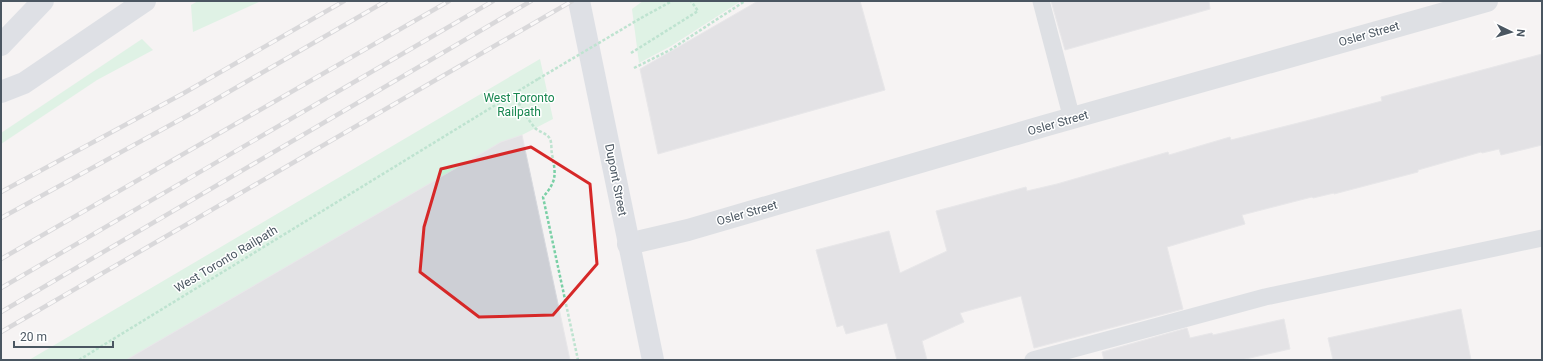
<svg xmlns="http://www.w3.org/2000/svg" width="1543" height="361" font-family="Roboto,sans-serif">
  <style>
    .green { fill: #c3f1d5 }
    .building { fill: #cdcfd5; stroke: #d7d9de }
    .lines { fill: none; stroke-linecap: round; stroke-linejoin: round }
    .path { stroke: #7ad0a6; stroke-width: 2.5; stroke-dasharray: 3 2; stroke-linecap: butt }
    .lane { stroke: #c1cad2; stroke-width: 17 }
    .street { stroke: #c1cad2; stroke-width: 22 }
    .secondary { stroke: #c1cbd6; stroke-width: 22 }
    .rail-casing { stroke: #b5b8bd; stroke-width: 4.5 }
    .rail { stroke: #fff; stroke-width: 3; stroke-dasharray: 9; stroke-linecap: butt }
    .path-bridge { stroke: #7ad0a6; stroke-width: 2.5; stroke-dasharray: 3 2; stroke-linecap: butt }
    .marked { fill: none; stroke: #d62828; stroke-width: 3; stroke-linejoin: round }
    .labels { text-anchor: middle; stroke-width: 3; stroke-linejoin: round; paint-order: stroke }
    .street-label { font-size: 12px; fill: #4a5661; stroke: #fff }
    .park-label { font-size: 12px; fill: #17864f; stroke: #fff }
  </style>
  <rect width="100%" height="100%" fill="#f5f3f3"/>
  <g class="green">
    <path d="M198 1H261L193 32 191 5Z"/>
    <path d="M643 1H741L671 46 639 63 632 9Z"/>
    <path d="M142 39 153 50 97 80 1 144V133Z"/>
    <path d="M540 59 553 119 522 135 501 142 126 360H29Z"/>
  </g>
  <g class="building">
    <path d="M758 1H860L885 90 658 154 640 69Z"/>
    <path d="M1051 1H1209L1210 9 1065 50Z"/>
    <path d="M1542 54V145L1501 155 1499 149 1482 153 1481 152 1418 170V172L1334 194V193L1313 198 1312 197 1242 215 1245 224 1167 247 1183 309 1034 348 1021 296 960 313 964 322 922 341 927 360H897L887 323 846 334 843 325 837 327 816 250 889 231 900 273 947 251 936 211 1026 187 1027 191 1057 184 1168 152 1169 155 1230 137 1231 140 1306 121 1382 101 1381 97Z"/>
    <path d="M522 135 570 360H126L501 142Z"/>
    <path d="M1461 309 1471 360H1333L1328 338Z"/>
    <path d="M1284 319 1290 349 1241 360H1104L1102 352 1187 328 1190 338 1212 333 1213 335Z"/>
  </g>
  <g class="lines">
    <g class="path">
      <path d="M641 18 672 1"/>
      <path d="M631 53 698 11 691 1"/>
      <path d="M634 68 670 50 745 1"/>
      <path d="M514 94C520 106 526 117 535 128 539 132 547 133 550 139 552 143 551 150 552 154 556 175 557 181 543 197L578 360"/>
      <path d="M79 360 538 79"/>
    </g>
    <g class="lane">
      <path d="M1041 1 1072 119"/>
      <path d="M1033 360 1265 297 1542 238"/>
    </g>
    <path class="street" d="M628 244 688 230 1044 126 1487 1"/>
    <g class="secondary">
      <path d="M579 1 653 360"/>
      <path d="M1 45 43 1"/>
      <path d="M1 92 24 83 145 1"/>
    </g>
    <g class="rail-casing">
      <g id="rail">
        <path d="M1 192 184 93 344 1"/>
        <path d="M1 218 194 112 386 1"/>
        <path d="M1 259 449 1"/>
        <path d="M1 288 493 1"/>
        <path d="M1 312 531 1"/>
        <path d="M1 332 572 1"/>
      </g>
    </g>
    <use href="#rail" class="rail"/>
    <path class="path-bridge" d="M538 79 641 18"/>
  </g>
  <path d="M0 0H1543V361H0ZM531 147 590 184 597 264 553 315 479 317 420 272 424 227 441 169Z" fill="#f5f3f3" fill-opacity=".55" fill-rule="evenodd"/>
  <path class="marked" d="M531 147 590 184 597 264 553 315 479 317 420 272 424 227 441 169Z"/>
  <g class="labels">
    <g class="street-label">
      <text transform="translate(1369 34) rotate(-16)" y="4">Osler Street</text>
      <text transform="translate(1058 123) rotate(-16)" y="4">Osler Street</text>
      <text transform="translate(616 180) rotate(79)" y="4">Dupont Street</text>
      <text transform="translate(747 213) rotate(-16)" y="4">Osler Street</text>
      <text transform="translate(226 259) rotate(-31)" y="4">West Toronto Railpath</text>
    </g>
    <g class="park-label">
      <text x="519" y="102">West Toronto<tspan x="519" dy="14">Railpath</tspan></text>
    </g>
  </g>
  <rect width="1543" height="361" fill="none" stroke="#4a5661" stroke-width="4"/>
  <g transform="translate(1511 32) rotate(95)" stroke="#ffffff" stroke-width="3" paint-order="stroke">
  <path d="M0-3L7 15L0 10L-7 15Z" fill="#4a5661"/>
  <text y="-6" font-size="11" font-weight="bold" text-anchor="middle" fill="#4a5661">N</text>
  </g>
  <path d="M14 341v6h99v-6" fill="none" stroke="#4a5661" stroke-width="2"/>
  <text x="20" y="341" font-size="12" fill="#4a5661" stroke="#ffffff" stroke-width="3" paint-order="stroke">20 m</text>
</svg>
